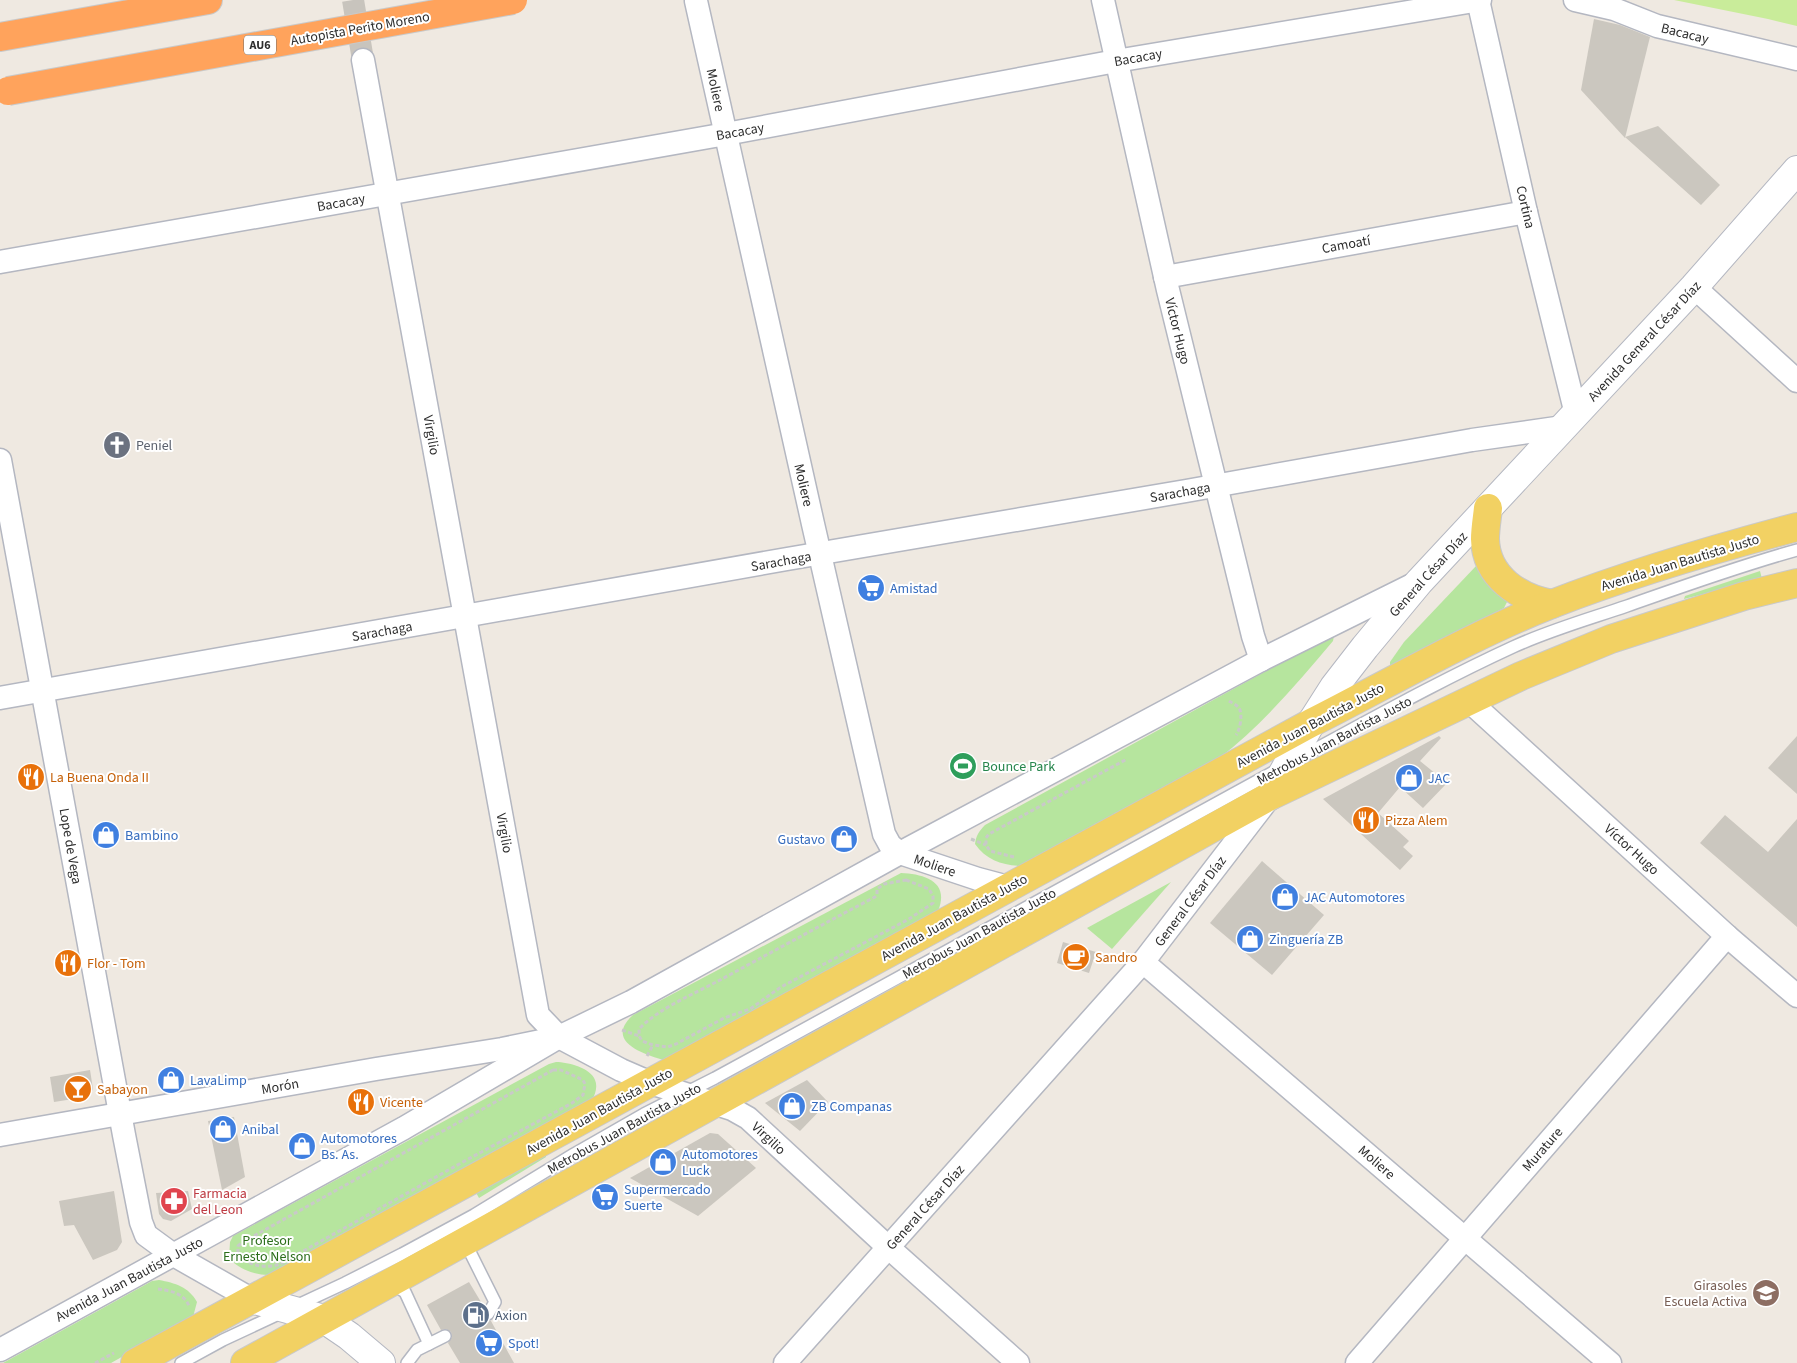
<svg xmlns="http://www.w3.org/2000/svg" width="1797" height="1363" font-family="'Source Sans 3',sans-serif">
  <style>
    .green { fill: #b6e59e }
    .pitch { fill: #c9ec9a }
    .building { fill: #cbc7bf }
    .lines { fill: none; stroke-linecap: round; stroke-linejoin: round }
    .minor-tunnel { stroke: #c8c4bd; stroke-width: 22; stroke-dasharray: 22 11; stroke-linecap: butt }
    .service-casing { stroke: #b4b7c1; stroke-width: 14 }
    .minor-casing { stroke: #b4b7c1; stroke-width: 25 }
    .tertiary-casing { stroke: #b4b7c1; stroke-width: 30 }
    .secondary-casing { stroke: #b4b7c1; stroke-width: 30 }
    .primary-casing { stroke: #c9c9c9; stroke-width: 30 }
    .motorway-casing { stroke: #c9c9c9; stroke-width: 30 }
    .path { stroke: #c9c9c9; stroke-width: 3; stroke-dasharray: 4 2.5; stroke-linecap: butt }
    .service { stroke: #fff; stroke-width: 11 }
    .minor { stroke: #fff; stroke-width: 22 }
    .tertiary { stroke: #fff; stroke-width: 28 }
    .secondary { stroke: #fff; stroke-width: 28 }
    .primary { stroke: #f2d163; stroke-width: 28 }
    .motorway { stroke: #ffa35c; stroke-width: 28 }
    .motorway-bridge-casing { stroke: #c9c9c9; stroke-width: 30; stroke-linecap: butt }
    .motorway-bridge { stroke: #ffa35c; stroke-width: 28 }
    .labels { text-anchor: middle; stroke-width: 4; stroke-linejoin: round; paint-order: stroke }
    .shield { fill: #fff; stroke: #6d6d6d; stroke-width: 1 }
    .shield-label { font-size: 12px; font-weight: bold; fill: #2e2e2e }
    .street-label { font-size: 14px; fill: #2e2e2e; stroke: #fff }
    .worship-label { font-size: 14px; fill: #5b616d; stroke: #fff; text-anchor: start }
    .shop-label { font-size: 14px; fill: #366cbe; stroke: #fff; text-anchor: start }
    .leisure-label { font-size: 14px; fill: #27864d; stroke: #fff; text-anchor: start }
    .food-label { font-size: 14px; fill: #c56008; stroke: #fff; text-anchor: start }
    .health-label { font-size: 14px; fill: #be3a42; stroke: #fff; text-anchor: start }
    .park-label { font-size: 14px; fill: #2c6e1b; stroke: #fff }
    .education-label { font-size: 14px; fill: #785e54; stroke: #fff; text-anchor: end }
    .service-label { font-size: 14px; fill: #4e5e75; stroke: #fff; text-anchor: start }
  </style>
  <rect width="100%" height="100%" fill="#efe9e1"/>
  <g class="green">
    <path d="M1477 565 1508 600 1504 608 1391 666 1390 665V662L1404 642Z"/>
    <path d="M1760 571 1762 579 1684 599 1685 596Z"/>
    <path d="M1334 636 1333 641C1298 682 1262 726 1218 759L1020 866C1002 865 986 860 975 844 976 836 979 831 985 825L1288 659Z"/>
    <path d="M901 873C925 874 950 882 938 911L664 1060C643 1054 604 1041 633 1015Z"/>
    <path d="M1171 882 1112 949 1087 928Z"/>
    <path d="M556 1062C568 1062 591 1068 595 1080 598 1087 595 1095 592 1100L268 1275C255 1275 238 1269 229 1258L230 1242 233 1236 549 1064Z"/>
    <path d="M546 1154V1157L479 1198 475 1191Z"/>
    <path d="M159 1280C175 1283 189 1287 197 1302L193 1317 111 1363H3L143 1286 152 1281Z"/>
  </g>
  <path class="pitch" d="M1674 0H1797V26L1768 19Z"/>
  <g class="building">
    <path d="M1594 19 1620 25 1650 37 1625 138 1581 90Z"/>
    <path d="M1658 126 1720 185 1701 205 1625 137Z"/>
    <path d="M1439 736 1441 738 1420 761 1447 783 1423 808 1400 787 1378 813 1409 841 1403 847 1413 856 1400 870 1323 799Z"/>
    <path d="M1797 736V794L1768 768Z"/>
    <path d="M1725 815 1768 852 1797 819V927L1700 843Z"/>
    <path d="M1262 861 1324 915 1272 975 1210 923Z"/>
    <path d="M1063 942 1096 952 1089 973 1057 963Z"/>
    <path d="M90 1070 93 1089 90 1095 86 1097 54 1102 50 1077Z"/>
    <path d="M807 1080 828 1102 800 1131 765 1103Z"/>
    <path d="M234 1117 245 1177 222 1190 208 1121Z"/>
    <path d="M710 1133 718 1134 756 1168 698 1216 630 1178Z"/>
    <path d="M114 1191 122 1242 117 1250 93 1260 74 1225 64 1226 59 1201Z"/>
    <path d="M188 1191 192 1209 171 1221 163 1219 159 1214 156 1193Z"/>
    <path d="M469 1282 484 1307 481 1313V1317L485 1321H491L514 1363H460L448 1343 452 1337 451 1332 446 1329 441 1330 427 1305Z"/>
  </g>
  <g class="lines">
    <path class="minor-tunnel" d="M353 0 363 60"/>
    <g class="service-casing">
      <g id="service">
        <path d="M1297 759C1368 721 1439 681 1513 647 1550 630 1589 619 1627 606 1684 586 1739 566 1797 550"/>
        <path d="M465 1242 495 1302 488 1314"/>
        <path d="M391 1283 405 1292 429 1344"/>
        <path d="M181 1363 223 1340 345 1283 402 1254 474 1215 574 1154 644 1114 715 1078 1279 769"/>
        <path d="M407 1363 417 1350 445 1336"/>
      </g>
    </g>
    <g class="minor-casing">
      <g id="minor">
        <path d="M1103 0 1168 290 1253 636 1261 660"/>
        <path d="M1478 0 1526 212 1576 414"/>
        <path d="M1575 0 1614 9 1657 26 1797 59"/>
        <path d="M696 1 813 524 884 834 890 845 900 853 978 879 1008 887"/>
        <path d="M363 60 538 1015 559 1037 621 1070 651 1083 732 1109 748 1118 889 1248 1018 1363"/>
        <path d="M0 262 726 134 1116 61 1480 0"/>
        <path d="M1165 277 1526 212"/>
        <path d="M1694 287 1797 381"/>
        <path d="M0 460 124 1135 141 1222 146 1235 172 1254 251 1299"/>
        <path d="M0 698 787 559 1186 491 1472 440 1563 427"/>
        <path d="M1469 701 1727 936 1797 996"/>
        <path d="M1143 962 1610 1363"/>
        <path d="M0 1135 376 1069 502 1049 541 1041"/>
        <path d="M0 1350 404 1128 559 1037 631 1002 900 853 1261 660 1416 583"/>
        <path d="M785 1363 1143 962 1269 798"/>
        <path d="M1357 1363 1727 936"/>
      </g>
    </g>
    <g class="tertiary-casing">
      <path id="tertiary" d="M1270 796 1311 723 1334 687 1365 647 1419 582 1694 287 1797 170"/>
    </g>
    <g class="secondary-casing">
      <path id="secondary" d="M251 1299 324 1319 349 1336 381 1363"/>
    </g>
    <g class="primary-casing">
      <g id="primary">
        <path d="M1488 508C1487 518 1485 529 1485 539 1486 577 1519 598 1552 604"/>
        <path d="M135 1363 1311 723C1390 683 1470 636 1552 604 1632 573 1714 549 1797 527"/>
        <path d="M245 1363 1270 796 1521 676 1611 639 1744 596 1797 583"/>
      </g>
    </g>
    <g class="motorway-casing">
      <path id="motorway" d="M0 37 208 0"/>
    </g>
    <g class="path">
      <path d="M1229 701C1232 703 1237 705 1239 708 1243 714 1240 730 1236 735"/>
      <path d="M971 839 986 845"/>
      <path d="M1014 857 990 851 986 845V838L989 834 1127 759"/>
      <path d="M906 880 929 889 933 896V903L909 919 781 987 750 1009 724 1018 676 1044 668 1047 653 1045 642 1041 639 1036V1029C659 1008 694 994 720 980 772 952 823 924 875 897L877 895V889L884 884Z"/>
      <path d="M622 1030 639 1036"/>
      <path d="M647 1056 653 1045"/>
      <path d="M553 1070H561L583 1080 585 1084 583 1095 572 1103 461 1163 280 1264C267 1269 249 1266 238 1255V1246L243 1242Z"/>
      <path d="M158 1289C170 1290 187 1295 189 1307"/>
      <path d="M95 1363 114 1353"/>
    </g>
    <use href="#service" class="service"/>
    <use href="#minor" class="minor"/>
    <use href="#tertiary" class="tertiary"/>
    <use href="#secondary" class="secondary"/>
    <use href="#primary" class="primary"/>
    <use href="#motorway" class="motorway"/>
    <g class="motorway-bridge-casing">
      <path id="motorway-bridge" d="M8 91 513 0"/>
    </g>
    <use href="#motorway-bridge" class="motorway-bridge"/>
  </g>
  <defs>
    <g id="church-disc" transform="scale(1.4375)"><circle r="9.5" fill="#6b7280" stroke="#fff"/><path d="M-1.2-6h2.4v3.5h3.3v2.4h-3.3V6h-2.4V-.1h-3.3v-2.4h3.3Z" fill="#fff"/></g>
    <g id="supermarket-disc" transform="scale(1.4375)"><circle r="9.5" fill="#3f7fe0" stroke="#fff"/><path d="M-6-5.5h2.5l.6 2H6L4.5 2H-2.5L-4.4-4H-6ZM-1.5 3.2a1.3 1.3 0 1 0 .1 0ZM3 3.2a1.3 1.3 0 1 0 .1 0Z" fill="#fff"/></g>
    <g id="stadium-disc" transform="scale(1.4375)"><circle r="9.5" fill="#2e9e5b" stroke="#fff"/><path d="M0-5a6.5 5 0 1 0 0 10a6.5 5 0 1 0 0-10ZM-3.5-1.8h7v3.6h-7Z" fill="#fff"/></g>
    <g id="restaurant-disc" transform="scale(1.4375)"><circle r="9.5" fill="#e8710a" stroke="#fff"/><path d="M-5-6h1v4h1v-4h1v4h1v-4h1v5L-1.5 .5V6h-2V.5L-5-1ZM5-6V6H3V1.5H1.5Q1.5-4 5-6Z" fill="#fff"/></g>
    <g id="shop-disc" transform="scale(1.4375)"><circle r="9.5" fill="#3f7fe0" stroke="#fff"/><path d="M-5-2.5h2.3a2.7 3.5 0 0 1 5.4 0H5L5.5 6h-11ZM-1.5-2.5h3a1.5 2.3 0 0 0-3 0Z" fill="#fff"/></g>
    <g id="cafe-disc" transform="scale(1.4375)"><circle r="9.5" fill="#e8710a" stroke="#fff"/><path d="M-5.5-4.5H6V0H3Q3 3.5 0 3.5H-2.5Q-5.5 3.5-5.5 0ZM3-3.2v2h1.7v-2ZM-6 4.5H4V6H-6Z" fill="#fff"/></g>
    <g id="bar-disc" transform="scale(1.4375)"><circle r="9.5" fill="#e8710a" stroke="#fff"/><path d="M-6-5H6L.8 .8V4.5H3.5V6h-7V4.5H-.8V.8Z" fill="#fff"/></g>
    <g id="pharmacy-disc" transform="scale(1.4375)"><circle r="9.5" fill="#e0444e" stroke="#fff"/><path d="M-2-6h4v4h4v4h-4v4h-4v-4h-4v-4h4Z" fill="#fff"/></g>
    <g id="school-disc" transform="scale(1.4375)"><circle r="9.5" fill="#8d6e63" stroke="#fff"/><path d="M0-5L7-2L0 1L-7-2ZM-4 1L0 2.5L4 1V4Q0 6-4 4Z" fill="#fff"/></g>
    <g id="fuel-disc" transform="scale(1.4375)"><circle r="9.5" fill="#5c6f8a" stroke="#fff"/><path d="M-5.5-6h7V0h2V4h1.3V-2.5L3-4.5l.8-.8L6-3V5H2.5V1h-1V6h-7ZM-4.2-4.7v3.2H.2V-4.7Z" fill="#fff"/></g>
  </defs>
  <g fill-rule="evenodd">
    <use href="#church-disc" x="117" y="445"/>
    <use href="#supermarket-disc" x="871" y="588"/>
    <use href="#stadium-disc" x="963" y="766"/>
    <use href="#restaurant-disc" x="31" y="777"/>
    <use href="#shop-disc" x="1409" y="778"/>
    <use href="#restaurant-disc" x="1366" y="820"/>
    <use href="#shop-disc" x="106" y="835"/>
    <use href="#shop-disc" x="844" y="839"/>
    <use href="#shop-disc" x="1285" y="897"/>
    <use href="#shop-disc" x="1250" y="939"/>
    <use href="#cafe-disc" x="1076" y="957"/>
    <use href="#restaurant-disc" x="68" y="963"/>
    <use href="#shop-disc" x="171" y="1080"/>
    <use href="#bar-disc" x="78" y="1089"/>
    <use href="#restaurant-disc" x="361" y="1102"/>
    <use href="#shop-disc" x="792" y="1106"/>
    <use href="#shop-disc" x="223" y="1129"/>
    <use href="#shop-disc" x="302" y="1146"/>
    <use href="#shop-disc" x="663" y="1162"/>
    <use href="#supermarket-disc" x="605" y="1197"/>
    <use href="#pharmacy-disc" x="174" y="1201"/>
    <use href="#school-disc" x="1766" y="1293"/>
    <use href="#fuel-disc" x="476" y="1315"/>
    <use href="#supermarket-disc" x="489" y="1343"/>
  </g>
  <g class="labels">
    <rect class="shield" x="244" y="35.5" width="32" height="19" rx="4"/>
    <g class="shield-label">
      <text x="260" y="49">AU6</text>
    </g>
    <g class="street-label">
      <text transform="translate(360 28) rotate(-10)" y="5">Autopista Perito Moreno</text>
      <text transform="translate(1685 33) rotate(14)" y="5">Bacacay</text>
      <text transform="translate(1138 57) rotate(-10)" y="5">Bacacay</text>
      <text transform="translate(716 90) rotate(78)" y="5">Moliere</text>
      <text transform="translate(740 131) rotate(-10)" y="5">Bacacay</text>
      <text transform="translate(341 202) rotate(-10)" y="5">Bacacay</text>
      <text transform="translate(1526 207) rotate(77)" y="5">Cortina</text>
      <text transform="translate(1346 244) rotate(-10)" y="5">Camoatí</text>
      <text transform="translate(1178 331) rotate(76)" y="5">Víctor Hugo</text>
      <text transform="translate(1644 341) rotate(-47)" y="5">Avenida General César Díaz</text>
      <text transform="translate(432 435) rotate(80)" y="5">Virgilio</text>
      <text transform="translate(804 485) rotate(77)" y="5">Moliere</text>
      <text transform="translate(1180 492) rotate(-10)" y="5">Sarachaga</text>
      <text transform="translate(781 561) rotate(-10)" y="5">Sarachaga</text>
      <text transform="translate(1680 562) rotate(-17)" y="5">Avenida Juan Bautista Justo</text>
      <text transform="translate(1428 574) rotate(-48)" y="5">General César Díaz</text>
      <text transform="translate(382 631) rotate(-10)" y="5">Sarachaga</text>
      <text transform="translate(1310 725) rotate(-28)" y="5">Avenida Juan Bautista Justo</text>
      <text transform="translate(1334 740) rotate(-28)" y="5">Metrobus Juan Bautista Justo</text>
      <text transform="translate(505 833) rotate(80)" y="5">Virgilio</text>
      <text transform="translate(71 846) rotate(80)" y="5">Lope de Vega</text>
      <text transform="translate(1632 849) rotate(42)" y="5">Víctor Hugo</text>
      <text transform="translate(935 865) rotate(19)" y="5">Moliere</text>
      <text transform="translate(1190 901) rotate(-53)" y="5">General César Díaz</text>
      <text transform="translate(954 917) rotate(-29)" y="5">Avenida Juan Bautista Justo</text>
      <text transform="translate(979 933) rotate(-29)" y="5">Metrobus Juan Bautista Justo</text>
      <text transform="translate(280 1086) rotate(-10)" y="5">Morón</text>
      <text transform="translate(599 1111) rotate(-29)" y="5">Avenida Juan Bautista Justo</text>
      <text transform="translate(624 1128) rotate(-29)" y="5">Metrobus Juan Bautista Justo</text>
      <text transform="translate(769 1138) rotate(43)" y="5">Virgilio</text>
      <text transform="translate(1542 1149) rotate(-49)" y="5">Murature</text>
      <text transform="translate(1377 1162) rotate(41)" y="5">Moliere</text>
      <text transform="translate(925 1207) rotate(-48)" y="5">General César Díaz</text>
      <text transform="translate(129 1279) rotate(-28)" y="5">Avenida Juan Bautista Justo</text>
    </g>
    <g class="worship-label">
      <text x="136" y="450">Peniel</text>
    </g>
    <g class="shop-label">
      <text x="890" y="593">Amistad</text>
      <text x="1428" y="783">JAC</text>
      <text x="125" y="840">Bambino</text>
      <text x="825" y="844" text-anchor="end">Gustavo</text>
      <text x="1304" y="902">JAC Automotores</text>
      <text x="1269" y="944">Zinguería ZB</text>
      <text x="190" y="1085">LavaLimp</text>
      <text x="811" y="1111">ZB Companas</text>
      <text x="242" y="1134">Anibal</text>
      <text x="321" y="1143">Automotores<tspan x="321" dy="16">Bs. As.</tspan></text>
      <text x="682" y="1159">Automotores<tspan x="682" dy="16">Luck</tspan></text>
      <text x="624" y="1194">Supermercado<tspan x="624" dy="16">Suerte</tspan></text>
      <text x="508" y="1348">Spot!</text>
    </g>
    <g class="leisure-label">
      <text x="982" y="771">Bounce Park</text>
    </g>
    <g class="food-label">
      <text x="50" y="782">La Buena Onda II</text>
      <text x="1385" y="825">Pizza Alem</text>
      <text x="1095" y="962">Sandro</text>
      <text x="87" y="968">Flor - Tom</text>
      <text x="97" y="1094">Sabayon</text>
      <text x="380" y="1107">Vicente</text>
    </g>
    <g class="health-label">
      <text x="193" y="1198">Farmacia<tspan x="193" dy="16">del Leon</tspan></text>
    </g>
    <g class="park-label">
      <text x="267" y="1245">Profesor<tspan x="267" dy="16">Ernesto Nelson</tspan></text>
    </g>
    <g class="education-label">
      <text x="1747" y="1290">Girasoles<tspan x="1747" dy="16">Escuela Activa</tspan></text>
    </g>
    <g class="service-label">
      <text x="495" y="1320">Axion</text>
    </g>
  </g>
</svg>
